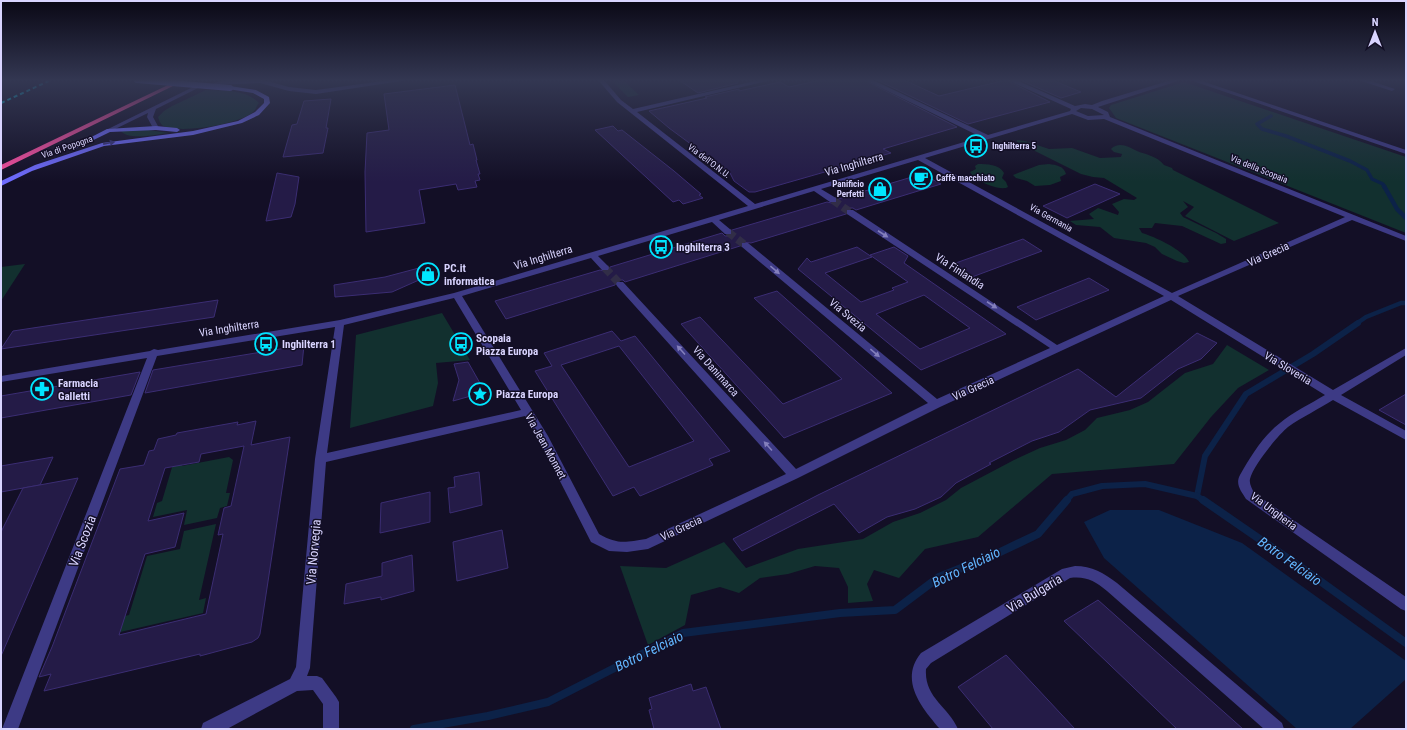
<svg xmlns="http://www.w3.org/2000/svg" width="1407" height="730" font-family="'Roboto Condensed',sans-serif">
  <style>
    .green { fill: #12302f }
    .water { fill: #0c2248 }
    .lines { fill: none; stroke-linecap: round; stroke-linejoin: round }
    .stream-far3 { stroke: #0c2248; stroke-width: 3.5 }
    .stream-far2 { stroke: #0c2248; stroke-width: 4.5 }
    .stream-far1 { stroke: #0c2248; stroke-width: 6 }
    .stream { stroke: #0c2248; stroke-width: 8 }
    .building { fill: #241b47; stroke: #3b2d73; fill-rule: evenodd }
    .street-tunnel { stroke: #312d47; stroke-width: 8; stroke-dasharray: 8 4; stroke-linecap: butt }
    .street { fill: #3d3a85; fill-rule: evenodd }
    .secondary { fill: #6f6bff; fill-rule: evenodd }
    .highway { fill: #ff4fa3; fill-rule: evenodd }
    .rail { stroke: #00e5ff; stroke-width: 2; stroke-dasharray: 4 3; stroke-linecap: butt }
    .secondary-bridge { stroke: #6f6bff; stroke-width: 6 }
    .oneway { fill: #38347d }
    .oneway2 { fill: #837fbc }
    .labels { text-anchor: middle; stroke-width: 3; stroke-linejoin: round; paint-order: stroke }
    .far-poi-label { font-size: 9px; font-weight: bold; fill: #d9d4ff; stroke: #130f26; text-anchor: start }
    .far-street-label { font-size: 9px; fill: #d9d4ff; stroke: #130f26 }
    .street-label { font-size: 11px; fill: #d9d4ff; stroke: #130f26 }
    .poi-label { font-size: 11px; font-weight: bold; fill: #d9d4ff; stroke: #130f26; text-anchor: start }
    .near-street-label { font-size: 13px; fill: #d9d4ff; stroke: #130f26 }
    .near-water-label { font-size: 14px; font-style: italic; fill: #62b6ff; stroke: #130f26 }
  </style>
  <rect width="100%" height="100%" fill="#130f26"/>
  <g class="green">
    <path d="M611 80H623L639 95 628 97Z"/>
    <path d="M1184 82 1406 157V233L1116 118 1109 108 1111 105Z"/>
    <path d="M206 90C223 91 246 89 259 103 257 105 256 109 254 111 243 124 176 135 162 125 160 123 159 120 158 117L164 111 172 106Z"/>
    <path d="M148 130 169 133C157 134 129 141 121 131Z"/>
    <path d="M1017 140 1025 141 1049 149 1072 148 1100 158 1121 157 1122 154 1114 152 1111 149C1119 141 1129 147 1137 151 1147 155 1157 156 1164 165L1172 168 1173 170 1279 223 1234 241 1185 216 1194 207 1183 201 1188 207 1180 213 1183 217 1216 233 1226 239V243L1221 244 1182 226 1155 223 1152 228H1139L1142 233C1153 236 1184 250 1189 262L1184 263 1177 261 1162 254 1155 247 1146 243 1114 238 1100 227 1076 225 1070 221 1094 219 1089 214 1098 208 1118 215 1119 212 1112 204 1124 199 1134 200 1137 198 1104 178 1093 177 1081 174 1017 142Z"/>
    <path d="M978 164C987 164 999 164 1004 173L1002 178 1006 182 1008 187C1000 192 973 180 970 172L976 169 975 166Z"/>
    <path d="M1049 164C1056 165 1064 166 1066 174L1060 177 1061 181 1050 185 1035 186 1027 181 1016 178 1013 175 1039 165Z"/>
    <path d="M25 264 1 301V267Z"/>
    <path d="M442 313 470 360 436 363 438 383 433 406 350 428 356 335Z"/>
    <path d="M1227 345 1269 370 1238 388 1211 417 1174 464 1052 474 978 537 925 549 899 578 874 570 867 584 873 601 848 603V587L839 568 815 566 788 574 760 578 739 593 720 587 691 595 685 625 648 645 620 566 666 568 724 542 746 568 798 549 863 539 893 522 920 513 946 500 961 488 1014 460 1040 448 1066 440 1085 430 1097 418 1130 410 1148 402 1185 373 1213 364Z"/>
    <path d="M229 457 233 460 226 493H230L227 506 220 508 217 518 184 525 187 510 153 517 157 503 162 501 173 464 183 462 182 466Z"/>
    <path d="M216 524 199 600 206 598 203 613 116 633 121 617 129 615 147 556 180 549 184 531Z"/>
  </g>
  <path class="water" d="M1110 510H1159L1242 543 1406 661V679L1350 729H1297L1104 558 1084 522Z"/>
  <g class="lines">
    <path class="stream-far3" d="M1271 116 1257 124 1262 129 1286 136 1350 161 1367 170 1372 179 1383 184 1384 187"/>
    <g class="stream-far2">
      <path d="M1384 186 1397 209 1406 218"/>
      <path d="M1356 324 1366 317 1401 303H1406"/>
    </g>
    <g class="stream-far1">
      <path d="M1197 496 1205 456 1246 394 1313 354 1358 323"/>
      <path d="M1066 501 1072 494 1102 486 1145 484 1197 496 1204 501"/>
    </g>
    <g class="stream">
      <path d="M1203 500 1309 573 1406 643"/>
      <path d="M414 729 488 716 548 702 683 633 840 613 895 610 939 577 996 554 1038 534 1067 500"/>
    </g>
  </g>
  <g class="building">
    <path d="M679 80H738V83L698 93Z"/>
    <path d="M821 80H864L957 127 883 149 891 153 755 192H749L734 181 730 173 669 128 649 111 707 98 705 97 739 89V91L780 82 789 87Z"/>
    <path d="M877 80H904L939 96 1006 80 1050 102 968 124Z"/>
    <path d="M1020 80H1052L1081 92 1061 98Z"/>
    <path d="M455 85 470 145 473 144 477 160H476L480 174H478L480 180 475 181 477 187 458 190 456 184 419 190 425 223 366 232 365 172 367 133 389 130 384 94Z"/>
    <path d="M331 99 326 128H328L323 153 283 157 292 125 297 124 304 101Z"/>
    <path d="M613 126 618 131 622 130 674 171 701 194 699 195 703 198 683 204 679 200 673 202 595 130Z"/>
    <path d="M277 173 299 177 295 204 291 217 266 221Z"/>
    <path d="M922 174 941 184 856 210 853 208H847L846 214 751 243 742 242 740 246 625 282 623 280H617L615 285 506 319 495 301 600 270 608 272 610 267 722 233 725 236H731L732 230 827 202 836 204 838 199Z"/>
    <path d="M1095 184 1120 194 1067 218 1043 206Z"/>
    <path d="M1023 239 1042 251 972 277 953 264Z"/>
    <path d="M857 247 872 257 825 273 861 302 894 290 892 288 908 282 870 255 894 247 908 256 904 263 1006 334 921 370 798 269 807 258 811 262ZM924 295 970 328 920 349 876 314Z"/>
    <path d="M434 264 437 272 392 292 335 297 334 285 385 277Z"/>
    <path d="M1089 278 1109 290 1036 320 1017 307Z"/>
    <path d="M777 291 892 393 784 438 681 324 700 317 783 404 842 379 754 298Z"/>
    <path d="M218 300 214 317 1 349 13 331Z"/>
    <path d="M612 331 621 341 635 336 730 451 709 459 713 465 640 496 634 487 613 496 535 371 552 366 544 353ZM619 346 694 441 629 467 561 365Z"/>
    <path d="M1197 333 1217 343 1201 359 1178 369 1141 398 1090 410 1059 432 1032 441 989 463 991 464 956 483 941 497 915 509 887 517 859 533 834 504 742 551 733 539 818 495 1078 369 1116 397Z"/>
    <path d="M304 345 302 365 145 393 153 370Z"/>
    <path d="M468 362 485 392 453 401 459 380 454 364Z"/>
    <path d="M140 372 131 395 1 418V396Z"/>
    <path d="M1406 394V425L1379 410Z"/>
    <path d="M256 421 251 445 290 437 260 634 258 638 252 642 200 656V654L44 691 51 674 39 677 52 647 120 469 144 465 149 451 154 450 158 439 176 435 177 433 238 422 237 425ZM244 446 231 506 224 508 218 535 223 534 206 614 119 635 145 554 175 547 184 513 148 521 165 468 199 462 201 454Z"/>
    <path d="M53 457 40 485 1 492V466Z"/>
    <path d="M479 472 482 505 450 513 448 488 455 487 454 477Z"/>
    <path d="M78 478 1 656V532L23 488Z"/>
    <path d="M430 492V522L380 533 381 503Z"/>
    <path d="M502 530 508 568 457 581 453 542Z"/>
    <path d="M412 555 414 591 381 600V597L344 604 346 584 382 576V563Z"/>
    <path d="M1098 600 1243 729H1177L1064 621Z"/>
    <path d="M1006 655 1075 729H993L958 687Z"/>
    <path d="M691 684 693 691 706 687 721 729H654L649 710 652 709 649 698Z"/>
  </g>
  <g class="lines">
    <g class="street-tunnel">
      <path d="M833 200 850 212"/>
      <path d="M728 232 745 245"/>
      <path d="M605 268 620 284"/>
    </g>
    <g class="street">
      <path d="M226 80H264L289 87 316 90 390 80H408L316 94 289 91 260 83 216 85 213 83Z"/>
      <path d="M598 80H604L621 100 633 109 759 80H771L637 112 755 204 981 137 865 80H873L988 135 1070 111 1071 109 1007 80H1016L1075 106 1085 104 1092 105 1102 101 1171 80H1181L1098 107 1108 112 1110 117 1406 236V241L1352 220 1178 296 1333 390 1406 348V355L1341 395 1406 431V440L1333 400C1319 409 1302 417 1288 427 1278 435 1253 466 1250 479 1249 484 1252 488 1254 493L1406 597V611L1401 609 1246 499C1241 491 1235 484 1240 475 1251 456 1262 437 1280 423 1293 412 1310 404 1325 395L1171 300 940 407 798 478 648 549 627 552 609 551 591 542 537 436 525 416 326 462 310 668 307 676H317L322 678 336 697 339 702V729H323V704L313 690 297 691 227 729H201L203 723 290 679 296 667 315 459 335 327 157 356 18 729H2L147 358 1 382V376L150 351 154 349 158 350 340 320 454 293 748 206 617 102ZM1081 108 1092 109 1104 115 1088 116 1076 111ZM1072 114 1088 120 1104 119 1345 217 1172 293 925 158ZM918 160 1164 296 1057 345 853 210H847V214L1050 348 937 399 748 243H742V247L928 403 796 469 623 282H617L616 284 617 286 786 474 646 539C626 542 618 545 599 534L548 436 462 296 591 258 602 270H608L609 268 608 266 598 256 712 222 725 234H731V230L719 220 814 191 830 202H836V198L821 189ZM454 298 521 410 327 453 344 325Z"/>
      <path d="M1190 80H1199L1406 150V154Z"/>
      <path d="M1358 80H1368L1395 89 1392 91Z"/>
      <path d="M193 87 198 88 156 109 153 117 159 128 158 129 153 128 147 117 148 113 111 131 106 130Z"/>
      <path d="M1075 566C1092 566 1104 573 1117 583L1282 723 1284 729H1264L1107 591C1095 581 1086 576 1070 578L931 663 926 669C924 698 948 706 958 729H940C921 707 899 680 921 653L1062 569Z"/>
    </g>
    <g class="secondary">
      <path d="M230 86 256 90 269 97 270 103 259 115 242 123 193 135 104 146 32 171 1 186V181L35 165 102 143 193 131 238 121 255 112 264 103V99L253 93 228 89 227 88Z"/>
      <path d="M156 126 177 128 180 130 177 132 156 130 110 132 75 149 70 148 107 129Z"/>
    </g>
    <path class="highway" d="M168 85 173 86 1 170V165Z"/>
    <path class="rail" d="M1 103 51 80"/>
    <path class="secondary-bridge" d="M137 80 230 88"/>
  </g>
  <defs><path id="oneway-solid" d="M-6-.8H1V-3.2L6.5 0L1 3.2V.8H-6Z"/></defs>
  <use class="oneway" href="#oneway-solid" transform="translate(109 143) rotate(-11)"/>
  <g class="oneway2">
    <use href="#oneway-solid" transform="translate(883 234) rotate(33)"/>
    <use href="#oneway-solid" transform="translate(775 270) rotate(40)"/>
    <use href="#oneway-solid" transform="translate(992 305) rotate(33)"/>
    <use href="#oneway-solid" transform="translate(681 350) rotate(-132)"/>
    <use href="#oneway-solid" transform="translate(875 353) rotate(40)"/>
    <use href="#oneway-solid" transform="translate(768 446) rotate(-132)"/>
  </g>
  <linearGradient id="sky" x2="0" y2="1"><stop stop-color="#0a0815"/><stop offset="0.44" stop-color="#333752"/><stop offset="1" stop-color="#333752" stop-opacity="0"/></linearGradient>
  <rect width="1407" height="182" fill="url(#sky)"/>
  <defs>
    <g id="bus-ring" transform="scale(1.15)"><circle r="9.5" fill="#130f26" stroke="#00e5ff" stroke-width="1.5"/><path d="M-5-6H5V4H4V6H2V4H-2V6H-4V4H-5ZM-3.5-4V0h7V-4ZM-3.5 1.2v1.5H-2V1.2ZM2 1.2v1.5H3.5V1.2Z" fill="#00e5ff"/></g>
    <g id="cafe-ring" transform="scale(1.15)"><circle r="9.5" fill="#130f26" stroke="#00e5ff" stroke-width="1.5"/><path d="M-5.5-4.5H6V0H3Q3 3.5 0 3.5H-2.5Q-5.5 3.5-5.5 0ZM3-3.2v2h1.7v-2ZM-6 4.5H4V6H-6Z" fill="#00e5ff"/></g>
    <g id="shop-ring" transform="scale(1.15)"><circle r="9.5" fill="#130f26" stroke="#00e5ff" stroke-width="1.5"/><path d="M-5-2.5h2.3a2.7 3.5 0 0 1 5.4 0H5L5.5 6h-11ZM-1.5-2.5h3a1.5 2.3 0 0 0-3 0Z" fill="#00e5ff"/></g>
    <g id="pharmacy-ring" transform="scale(1.15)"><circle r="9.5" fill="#130f26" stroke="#00e5ff" stroke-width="1.5"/><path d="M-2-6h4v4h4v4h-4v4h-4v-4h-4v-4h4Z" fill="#00e5ff"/></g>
    <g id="sight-ring" transform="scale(1.15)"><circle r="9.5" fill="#130f26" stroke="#00e5ff" stroke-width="1.5"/><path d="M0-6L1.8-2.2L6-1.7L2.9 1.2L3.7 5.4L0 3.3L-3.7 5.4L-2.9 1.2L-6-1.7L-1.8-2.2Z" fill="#00e5ff"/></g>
  </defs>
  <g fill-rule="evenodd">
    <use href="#bus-ring" x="976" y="146"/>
    <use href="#cafe-ring" x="921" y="178"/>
    <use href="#shop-ring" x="880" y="189"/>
    <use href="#bus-ring" x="661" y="247"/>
    <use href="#shop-ring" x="428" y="274"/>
    <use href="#bus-ring" x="266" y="344"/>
    <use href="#bus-ring" x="461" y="344"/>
    <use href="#pharmacy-ring" x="42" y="389"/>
    <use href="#sight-ring" x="480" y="394"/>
  </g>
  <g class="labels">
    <g class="far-poi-label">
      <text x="992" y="149">Inghilterra 5</text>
      <text x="936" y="181">Caffè macchiato</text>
      <text x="864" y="187" text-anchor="end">Panificio<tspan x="864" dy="10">Perfetti</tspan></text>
    </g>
    <g class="far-street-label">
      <text transform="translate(67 147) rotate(-19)" y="3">Via di Popogna</text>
      <text transform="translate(709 161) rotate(37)" y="3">Via dell'O.N.U.</text>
      <text transform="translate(1259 169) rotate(22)" y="3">Via della Scopaia</text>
      <text transform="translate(1051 218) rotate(29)" y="3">Via Germania</text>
    </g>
    <g class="street-label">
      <text transform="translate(854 164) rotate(-16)" y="4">Via Inghilterra</text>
      <text transform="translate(1268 254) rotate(-24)" y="4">Via Grecia</text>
      <text transform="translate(543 257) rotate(-17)" y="4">Via Inghilterra</text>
      <text transform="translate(960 271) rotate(33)" y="4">Via Finlandia</text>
      <text transform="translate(848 315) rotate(40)" y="4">Via Svezia</text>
      <text transform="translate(229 328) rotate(-9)" y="4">Via Inghilterra</text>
      <text transform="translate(1288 368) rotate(31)" y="4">Via Slovenia</text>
      <text transform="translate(716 371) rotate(48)" y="4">Via Danimarca</text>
      <text transform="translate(973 388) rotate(-24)" y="4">Via Grecia</text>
      <text transform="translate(546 446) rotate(61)" y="4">Via Jean Monnet</text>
      <text transform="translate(1274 511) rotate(37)" y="4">Via Ungheria</text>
      <text transform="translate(681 528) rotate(-25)" y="4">Via Grecia</text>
    </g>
    <g class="poi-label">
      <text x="676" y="251">Inghilterra 3</text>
      <text x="444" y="272">PC.it<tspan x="444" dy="13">informatica</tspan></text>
      <text x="476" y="342">Scopaia<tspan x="476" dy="13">Piazza Europa</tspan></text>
      <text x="282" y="348">Inghilterra 1</text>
      <text x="58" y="387">Farmacia<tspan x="58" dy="13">Galletti</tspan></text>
      <text x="496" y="398">Piazza Europa</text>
    </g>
    <g class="near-street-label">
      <text transform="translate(82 541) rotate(-69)" y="5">Via Scozia</text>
      <text transform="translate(313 552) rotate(-85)" y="5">Via Norvegia</text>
      <text transform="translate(1034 593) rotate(-31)" y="5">Via Bulgaria</text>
    </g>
    <g class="near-water-label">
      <text transform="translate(1290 561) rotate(35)" y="5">Botro Felciaio</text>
      <text transform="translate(966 567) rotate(-26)" y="5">Botro Felciaio</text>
      <text transform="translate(649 651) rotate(-26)" y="5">Botro Felciaio</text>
    </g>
  </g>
  <rect width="1407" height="730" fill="none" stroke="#d9d4ff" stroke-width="4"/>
  <g transform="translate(1375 32)" stroke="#130f26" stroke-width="3" paint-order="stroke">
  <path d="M0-3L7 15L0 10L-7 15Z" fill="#d9d4ff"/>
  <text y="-6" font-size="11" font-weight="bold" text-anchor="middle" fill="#d9d4ff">N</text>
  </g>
</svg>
